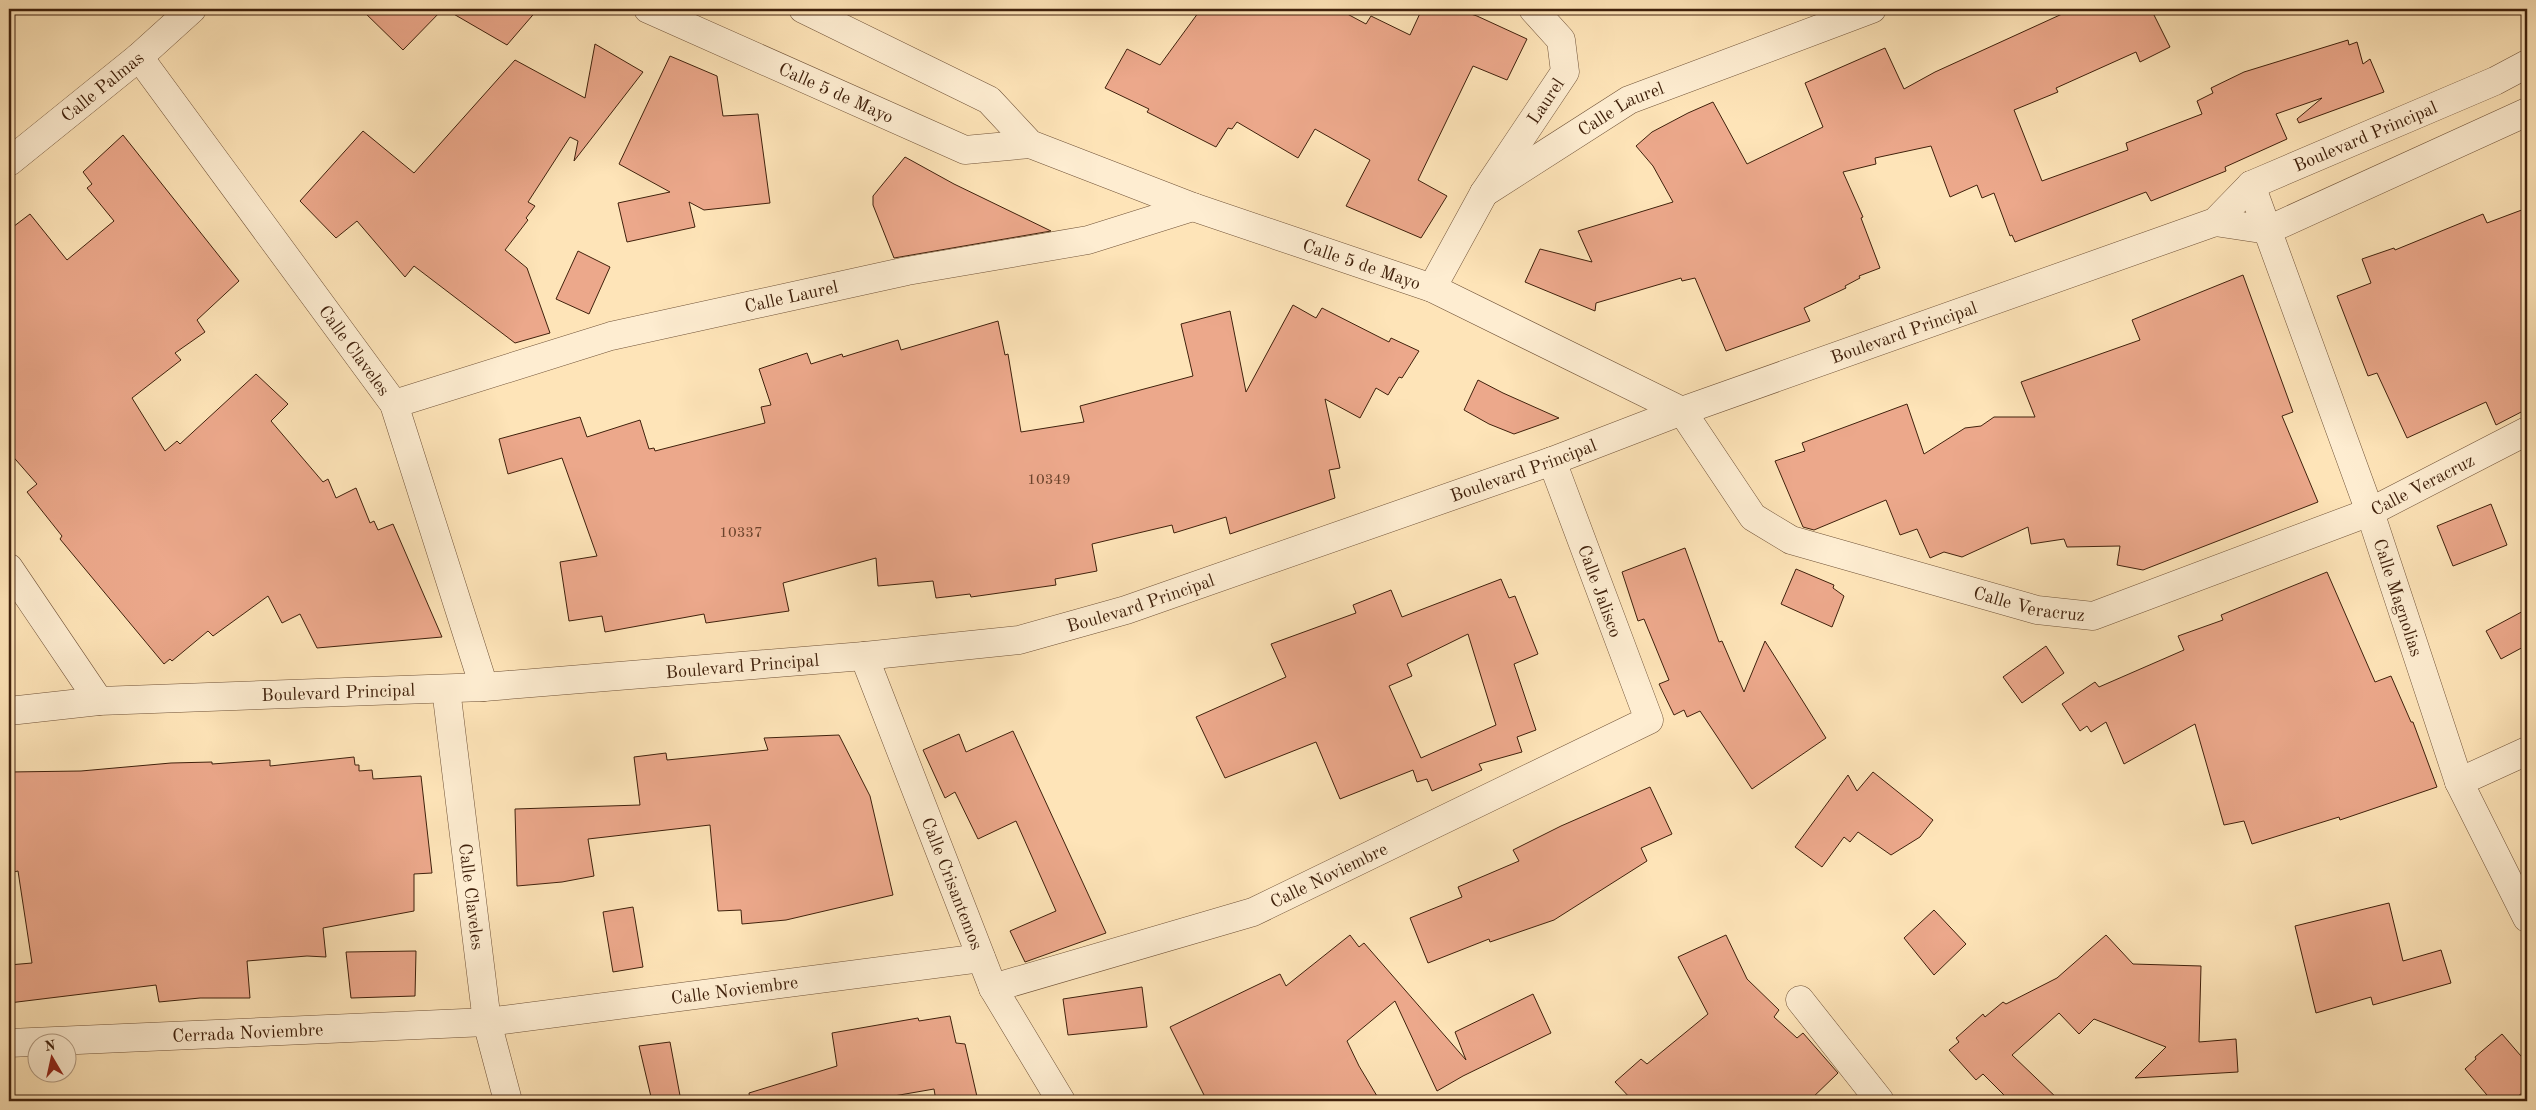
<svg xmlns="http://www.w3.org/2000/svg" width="2536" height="1110" font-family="'Old Standard TT',serif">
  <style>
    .building { fill: #eca88b; stroke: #40210c; fill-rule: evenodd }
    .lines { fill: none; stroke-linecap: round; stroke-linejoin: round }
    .minor-casing { stroke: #705237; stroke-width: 29 }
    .tertiary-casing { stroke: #705237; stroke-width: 29 }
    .minor { stroke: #feedd1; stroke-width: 28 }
    .tertiary { stroke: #feedd1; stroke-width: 28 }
    .labels { text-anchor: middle; stroke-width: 4; stroke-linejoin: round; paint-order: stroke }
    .number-label { font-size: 15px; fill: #6b432c }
    .street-label { font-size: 18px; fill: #40210c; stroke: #feedd1 }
  </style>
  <rect width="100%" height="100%" fill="#fee4b8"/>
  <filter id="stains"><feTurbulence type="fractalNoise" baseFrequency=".004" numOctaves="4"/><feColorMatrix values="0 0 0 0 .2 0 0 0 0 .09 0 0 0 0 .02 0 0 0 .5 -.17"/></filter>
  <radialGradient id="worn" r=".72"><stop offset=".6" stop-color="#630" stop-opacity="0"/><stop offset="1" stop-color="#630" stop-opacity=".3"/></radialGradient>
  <g class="building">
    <path d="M361 9H443L403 50Z"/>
    <path d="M445 9H538L507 45Z"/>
    <path d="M1201 9H1338L1366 24 1371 16 1410 35 1422 9H1455L1477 16 1527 39 1507 80 1473 66 1418 180 1447 196 1421 238 1346 206 1370 160 1315 129 1298 158 1237 122 1232 129 1228 128 1216 147 1147 112 1149 109 1105 88 1127 49 1160 65Z"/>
    <path d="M2073 9H2151L2170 47 2140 62 2136 52 2056 88 2058 92 2014 110 2042 181 2128 150 2126 143 2202 114 2197 101 2213 93 2211 88 2244 72 2348 40 2349 45 2357 42 2363 64 2370 59 2384 92 2299 123 2297 119 2322 98 2276 114 2287 139 2225 167 2226 171 2151 201 2146 192 2015 242 2012 235 2010 236 1994 193 1982 198 1977 185 1950 197 1931 146 1875 158 1876 164 1843 172 1863 217 1861 218 1880 268 1859 276 1860 278 1845 286 1846 288 1804 308 1810 321 1726 351 1695 278 1682 281 1681 278 1596 303 1595 311 1525 282 1540 249 1592 262 1578 231 1673 202 1653 166 1636 146 1652 132 1688 113 1713 102 1747 164 1823 127 1805 83 1885 48 1904 89 1935 72Z"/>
    <path d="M595 44 643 72 574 161 578 141 570 137 528 202 535 206 526 218 528 220 505 250 527 268 550 333 515 343 414 266 405 277 357 221 336 238 300 201 363 131 414 173 515 60 585 98Z"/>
    <path d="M670 56 717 76 723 116 758 114 770 203 704 210 689 202 695 227 627 242 618 203 670 192 619 164Z"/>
    <path d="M123 135 239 281 197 320 205 332 175 353 181 360 132 398 165 451 177 441 180 444 256 374 288 404 271 421 323 482 328 479 336 498 356 488 370 523 374 521 378 530 393 524 442 637 317 648 300 614 282 623 268 596 213 636 208 631 172 661 170 659 164 664 60 539 62 536 27 492 37 484 9 452V230L30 214 67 260 114 221 87 188 92 184 83 172Z"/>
    <path d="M905 157 954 184 1051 231 894 258 873 205V196Z"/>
    <path d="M2527 208V409L2496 425 2486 402 2407 438 2377 373 2368 376 2337 296 2371 283 2362 259 2394 248 2395 250 2483 214 2487 223Z"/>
    <path d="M578 251 610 267 589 314 556 299Z"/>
    <path d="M2243 275 2293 412 2282 416 2318 502 2143 570 2117 565 2120 546 2067 547 2064 539 2031 544 2028 527 1962 557 1944 552 1930 558 1917 529 1900 535 1886 500 1814 530 1803 527 1775 461 1805 451 1802 443 1907 404 1924 454 1965 428 1981 426 1994 417H2035L2021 382 2140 340 2132 320Z"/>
    <path d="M1293 305 1316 318 1322 308 1389 342 1391 338 1419 351 1402 378 1399 377 1388 395 1376 388 1360 418 1325 399 1340 468 1329 470 1335 498 1230 534 1226 517 1174 533 1172 525 1092 544 1097 571 1055 579 1056 585 971 597 970 594 936 598 933 581 878 586 876 558 783 583 789 611 706 623 704 614 605 632 602 616 569 621 560 562 597 556 562 458 508 474 499 439 580 417 587 437 640 420 649 449 654 448 655 451 765 423 761 407 771 405 759 369 807 353 811 364 842 354 843 357 898 340 901 350 998 321 1005 355 1008 354 1021 432 1084 422 1080 406 1193 376 1181 324 1230 311 1246 392Z"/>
    <path d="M1478 380 1503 393 1559 418 1514 434 1489 424 1464 410Z"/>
    <path d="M2491 504 2507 545 2453 566 2437 526Z"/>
    <path d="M1685 548 1719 642 1722 641 1744 692 1765 641 1826 738 1752 789 1700 711 1687 717 1684 710 1674 715 1659 684 1669 680 1644 619 1638 621 1622 572Z"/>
    <path d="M1796 569 1834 585 1833 588 1844 596 1832 627 1781 604Z"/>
    <path d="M2327 572 2375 682 2391 676 2411 722H2413L2437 787 2340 820 2339 817 2252 844 2244 821 2224 825 2195 724 2124 764 2106 722 2091 732 2087 726 2080 731 2062 704 2095 682 2099 687 2184 650 2178 636 2223 620 2221 615Z"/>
    <path d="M1501 579 1509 598 1515 596 1538 654 1514 664 1536 730 1517 737 1522 752 1479 764 1482 770 1432 791 1427 779 1417 782 1413 770 1340 799 1316 742 1225 778 1196 717 1286 677 1271 644 1356 613 1353 605 1391 590 1402 617ZM1468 634 1496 725 1421 758 1389 686 1412 676 1407 664Z"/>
    <path d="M2527 609V645L2501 659 2486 631Z"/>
    <path d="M2046 646 2064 673 2022 703 2003 677Z"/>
    <path d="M1013 731 1106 933 1025 962 1010 931 1056 911 1016 821 978 839 955 792 945 798 923 750 959 734 966 752Z"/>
    <path d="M839 735 870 796 893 895 786 920 742 924 741 910 718 911 710 825 588 839 594 876 562 882 517 886 515 809 640 805 634 757 666 753 667 760 768 750 764 738Z"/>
    <path d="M354 757 355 765H359V771L372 770 373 779 421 776 432 873 414 874V911L323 928 326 957 307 956 247 961 250 998H200L159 1002 156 985 9 1003V965L32 963 18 871 9 873V772L81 771 171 763 212 762V764L270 760V766Z"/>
    <path d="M1873 772 1933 820 1920 837 1891 855 1858 832 1850 842 1844 837 1822 867 1795 847 1848 775 1857 791Z"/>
    <path d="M1650 787 1672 834 1641 848 1647 861 1554 920 1490 942 1489 939 1428 963 1410 918 1462 897 1458 887 1519 861 1513 850 1561 826Z"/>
    <path d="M2389 903 2403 961 2441 950 2451 983 2373 1005 2371 997 2316 1013 2295 926Z"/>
    <path d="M633 907 643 967 613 972 603 912Z"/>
    <path d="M1934 910 1966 944 1934 975 1904 938Z"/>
    <path d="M1350 935 1359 947 1364 943 1466 1060 1455 1032 1533 994 1551 1033 1463 1076 1437 1091 1395 1001 1347 1041 1359 1066 1380 1101H1207L1170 1027 1280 974 1286 986Z"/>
    <path d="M1726 935 1747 979 1779 1010 1774 1017 1797 1038 1803 1033 1838 1073 1809 1101H1633L1615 1082 1641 1059 1647 1064 1708 1014 1678 957Z"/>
    <path d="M2106 935 2133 964 2201 966 2199 1042 2236 1039 2238 1072 2135 1078 2166 1047 2094 1019 2079 1034 2059 1013 2012 1055 2060 1101H2010L1983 1074 1976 1080 1949 1050 1959 1042 1956 1038 1983 1014 1985 1017 2003 1002 2006 1004 2057 978Z"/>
    <path d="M416 951 415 996 351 998 346 952Z"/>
    <path d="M1142 987 1147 1027 1068 1035 1063 999Z"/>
    <path d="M950 1016 956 1043 965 1044 978 1101H936L934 1089 865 1101H750L749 1093 837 1066 832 1033 918 1018 919 1021Z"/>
    <path d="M2502 1034 2527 1063V1089L2512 1101H2492L2465 1069 2476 1059 2475 1057Z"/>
    <path d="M670 1042 681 1101H652L639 1046Z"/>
  </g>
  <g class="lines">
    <g class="minor-casing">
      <g id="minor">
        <path id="s1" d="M139 57 394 404 484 687"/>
        <path id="s2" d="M9 162 139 57 192 9"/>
        <path id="s3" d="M2251 185 2370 512 2459 782 2527 918"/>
        <path id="s4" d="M1484 193 1629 100 1872 9"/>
        <path id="s5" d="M1432 288 1484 193 1565 72 1561 40 1533 9"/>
        <path id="s6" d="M394 404 611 336 907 271 1088 240 1193 207"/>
        <path id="s7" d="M1682 411 1753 517 1791 540 2037 610 2093 616 2370 512 2527 431"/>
        <path d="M9 568 99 701"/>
        <path id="s8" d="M864 656 993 988 1061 1101"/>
        <path id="s9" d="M446 689 487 1022 508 1101"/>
        <path d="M2459 782 2527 751"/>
        <path id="s10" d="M993 988 1253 912 1649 720 1552 461"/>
        <path d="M1800 1000 1880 1101"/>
        <path id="s11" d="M9 1043 487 1022 981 958"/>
      </g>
    </g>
    <g class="tertiary-casing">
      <g id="tertiary">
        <path id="s12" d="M648 9 965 150 1030 144"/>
        <path id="s13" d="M803 9 989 100 1030 144 1193 207 1432 288 1682 411"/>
        <path d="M2215 222 2268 230 2527 112"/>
        <path id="s14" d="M9 711 99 701 484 687 864 656 1019 640 1126 610 1552 461 1682 411 2215 222 2251 185 2495 81 2527 64"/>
      </g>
    </g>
    <use href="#minor" class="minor"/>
    <use href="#tertiary" class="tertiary"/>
  </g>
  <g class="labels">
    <g class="number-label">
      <text x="1049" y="484">10349</text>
      <text x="741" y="537">10337</text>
    </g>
    <g class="street-label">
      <text dy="6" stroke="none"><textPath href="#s2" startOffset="120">Calle Palmas</textPath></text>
      <text dy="6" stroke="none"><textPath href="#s12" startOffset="206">Calle 5 de Mayo</textPath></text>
      <text dy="6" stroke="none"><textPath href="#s5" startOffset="219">Laurel</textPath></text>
      <text dy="6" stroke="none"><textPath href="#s4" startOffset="161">Calle Laurel</textPath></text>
      <text dy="6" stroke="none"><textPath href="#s14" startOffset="2456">Boulevard Principal</textPath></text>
      <text dy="6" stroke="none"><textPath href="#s13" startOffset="620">Calle 5 de Mayo</textPath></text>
      <text dy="6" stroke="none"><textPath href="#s6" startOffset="412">Calle Laurel</textPath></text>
      <text dy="6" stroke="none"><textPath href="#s14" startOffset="1950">Boulevard Principal</textPath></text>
      <text dy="6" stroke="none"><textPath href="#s1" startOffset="364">Calle Claveles</textPath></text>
      <text dy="6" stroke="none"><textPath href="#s14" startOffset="1545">Boulevard Principal</textPath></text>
      <text dy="6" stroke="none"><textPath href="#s7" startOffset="839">Calle Veracruz</textPath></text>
      <text transform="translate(1600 591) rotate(70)" y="6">Calle Jalisco</text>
      <text dy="6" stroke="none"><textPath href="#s3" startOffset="438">Calle Magnolias</textPath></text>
      <text dy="6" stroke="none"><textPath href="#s14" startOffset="1140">Boulevard Principal</textPath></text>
      <text dy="6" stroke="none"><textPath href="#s7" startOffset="419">Calle Veracruz</textPath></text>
      <text dy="6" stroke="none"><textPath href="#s14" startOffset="735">Boulevard Principal</textPath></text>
      <text dy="6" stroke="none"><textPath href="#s14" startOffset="330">Boulevard Principal</textPath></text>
      <text dy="6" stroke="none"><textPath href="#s10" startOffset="355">Calle Noviembre</textPath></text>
      <text dy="6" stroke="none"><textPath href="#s8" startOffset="244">Calle Crisantemos</textPath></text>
      <text dy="6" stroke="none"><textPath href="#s9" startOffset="209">Calle Claveles</textPath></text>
      <text dy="6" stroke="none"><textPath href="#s11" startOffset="728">Calle Noviembre</textPath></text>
      <text dy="6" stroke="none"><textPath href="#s11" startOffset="239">Cerrada Noviembre</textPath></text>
    </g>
  </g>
  <rect width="2536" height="1110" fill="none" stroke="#fee4b8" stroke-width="30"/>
  <rect x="10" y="10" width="2516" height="1090" fill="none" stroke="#40210c" stroke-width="2.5"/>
  <rect x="15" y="15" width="2506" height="1080" fill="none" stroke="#40210c"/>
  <g transform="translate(52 1058) rotate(351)"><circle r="24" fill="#feedd1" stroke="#b29b82"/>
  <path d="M0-4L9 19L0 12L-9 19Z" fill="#8f2418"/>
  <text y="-8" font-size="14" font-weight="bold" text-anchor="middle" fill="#40210c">N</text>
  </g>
  <rect width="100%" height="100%" filter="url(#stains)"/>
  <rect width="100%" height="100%" fill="url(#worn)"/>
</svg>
